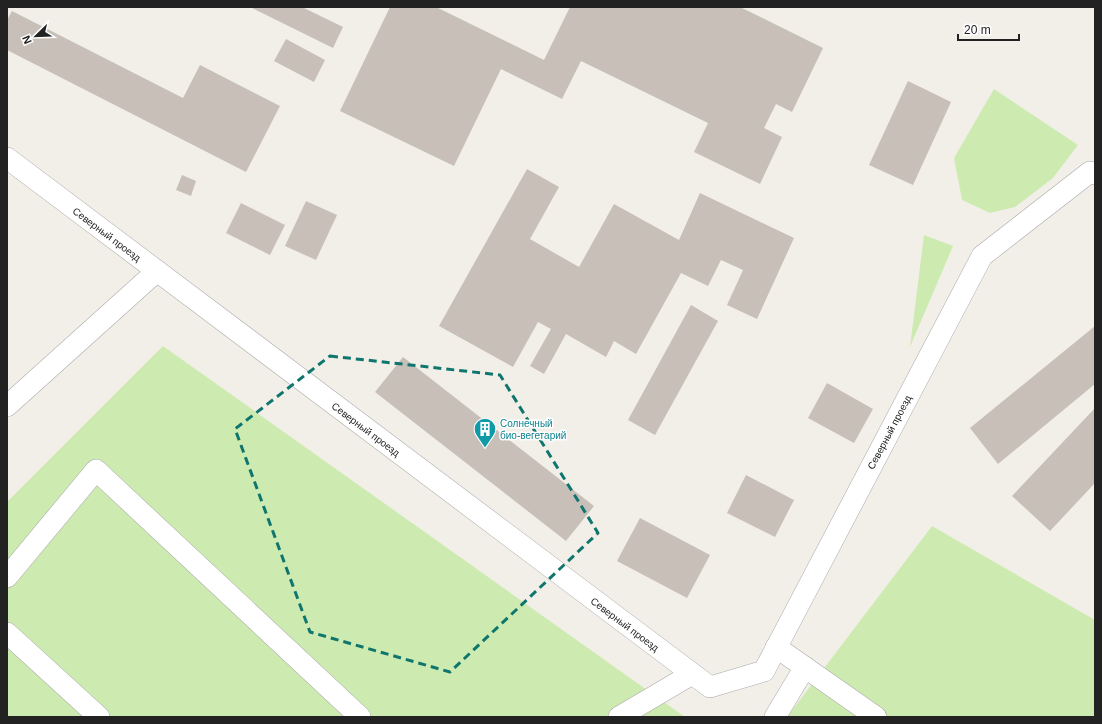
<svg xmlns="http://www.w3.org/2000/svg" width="1102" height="724" font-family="Helvetica,sans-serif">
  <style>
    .grass { fill: #cdebb0 }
    .building { fill: #c7bfb8 }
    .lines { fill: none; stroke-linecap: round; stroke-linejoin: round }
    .minor-casing { stroke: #a9a9a9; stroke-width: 22 }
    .minor { stroke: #fff; stroke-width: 21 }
    .marked { fill: none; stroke: #0f766e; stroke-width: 3; stroke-dasharray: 8 5; stroke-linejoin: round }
    .labels { text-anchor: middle; stroke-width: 3; stroke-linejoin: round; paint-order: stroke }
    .street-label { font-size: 10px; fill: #222; stroke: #fff }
    .culture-label { font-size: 10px; fill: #0d838f; stroke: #fff; text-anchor: start }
  </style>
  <rect width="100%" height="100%" fill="#f2efe9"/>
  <g class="grass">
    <path d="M994 89 1078 145 1053 178 1015 207 990 213 962 200 954 158Z"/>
    <path d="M924 235 953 246 910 347Z"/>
    <path d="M163 346 685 717H7V502Z"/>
    <path d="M932 526 1095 620V717H787Z"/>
  </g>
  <g class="building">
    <path d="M250 7H302L343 27 333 48Z"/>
    <path d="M390 7H436L544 60 570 7H740L823 48 792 112 776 104 764 128 782 137 760 184 694 152 708 123 581 61 562 99 501 69 454 166 340 111Z"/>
    <path d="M12 11 183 98 200 65 280 106 246 172 7 50V20Z"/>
    <path d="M286 39 325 60 314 82 274 61Z"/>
    <path d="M908 81 951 102 913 185 869 165Z"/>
    <path d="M527 169 559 187 530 239 579 267 614 204 679 240 700 193 794 238 757 319 727 305 743 270 721 260 708 286 681 273 636 354 614 341 606 357 566 334 544 374 530 366 551 329 538 322 513 367 439 326Z"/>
    <path d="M182 175 196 181 191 196 176 190Z"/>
    <path d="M306 201 337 215 316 260 285 246Z"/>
    <path d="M241 203 285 225 270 255 226 233Z"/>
    <path d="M691 305 718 321 655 435 628 420Z"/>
    <path d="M1095 326V384L998 464 970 428Z"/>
    <path d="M403 357 594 506 566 541 375 392Z"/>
    <path d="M827 383 873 409 854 443 808 418Z"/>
    <path d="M1095 408V483L1050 531 1012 496Z"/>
    <path d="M746 475 794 500 775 537 727 513Z"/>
    <path d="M640 518 710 555 687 598 617 561Z"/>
  </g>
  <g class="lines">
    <g class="minor-casing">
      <g id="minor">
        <path d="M7 158 710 687 764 671 982 256 1090 172 1095 174"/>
        <path d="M7 406 157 271"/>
        <path d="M7 577 96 470 360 717"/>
        <path d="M7 633 99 717"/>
        <path d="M776 647 876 717"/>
        <path d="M619 717 692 674"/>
        <path d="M775 717 805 667"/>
      </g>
    </g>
    <use href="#minor" class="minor"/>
  </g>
  <path class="marked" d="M330 356 500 375 598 533 450 672 310 632 235 429Z"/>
  <defs>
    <g id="building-pin" transform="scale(1.15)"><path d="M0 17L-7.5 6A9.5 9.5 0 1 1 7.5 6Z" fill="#0f9aa8" stroke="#fff"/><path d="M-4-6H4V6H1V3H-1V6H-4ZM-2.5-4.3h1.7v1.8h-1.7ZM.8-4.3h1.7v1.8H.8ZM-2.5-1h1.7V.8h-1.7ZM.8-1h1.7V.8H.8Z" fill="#fff"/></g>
  </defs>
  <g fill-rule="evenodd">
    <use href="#building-pin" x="485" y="429"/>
  </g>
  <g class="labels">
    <g class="street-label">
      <text transform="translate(107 234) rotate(37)" y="4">Северный проезд</text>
      <text transform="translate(366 429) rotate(37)" y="4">Северный проезд</text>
      <text transform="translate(889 432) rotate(-62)" y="4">Северный проезд</text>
      <text transform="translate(625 624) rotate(37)" y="4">Северный проезд</text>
    </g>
    <g class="culture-label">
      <text x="500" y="427">Солнечный<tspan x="500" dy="12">био-вегетарий</tspan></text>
    </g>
  </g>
  <rect width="1102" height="724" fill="none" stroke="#222222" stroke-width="16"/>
  <g transform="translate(36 36) rotate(247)" stroke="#ffffff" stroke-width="3" paint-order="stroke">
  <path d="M0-3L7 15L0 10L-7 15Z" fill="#222222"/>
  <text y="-6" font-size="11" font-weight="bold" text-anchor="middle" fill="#222222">N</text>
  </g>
  <path d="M958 34v6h61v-6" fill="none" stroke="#222222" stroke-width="2"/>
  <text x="964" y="34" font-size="12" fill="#222222" stroke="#ffffff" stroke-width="3" paint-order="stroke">20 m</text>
</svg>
